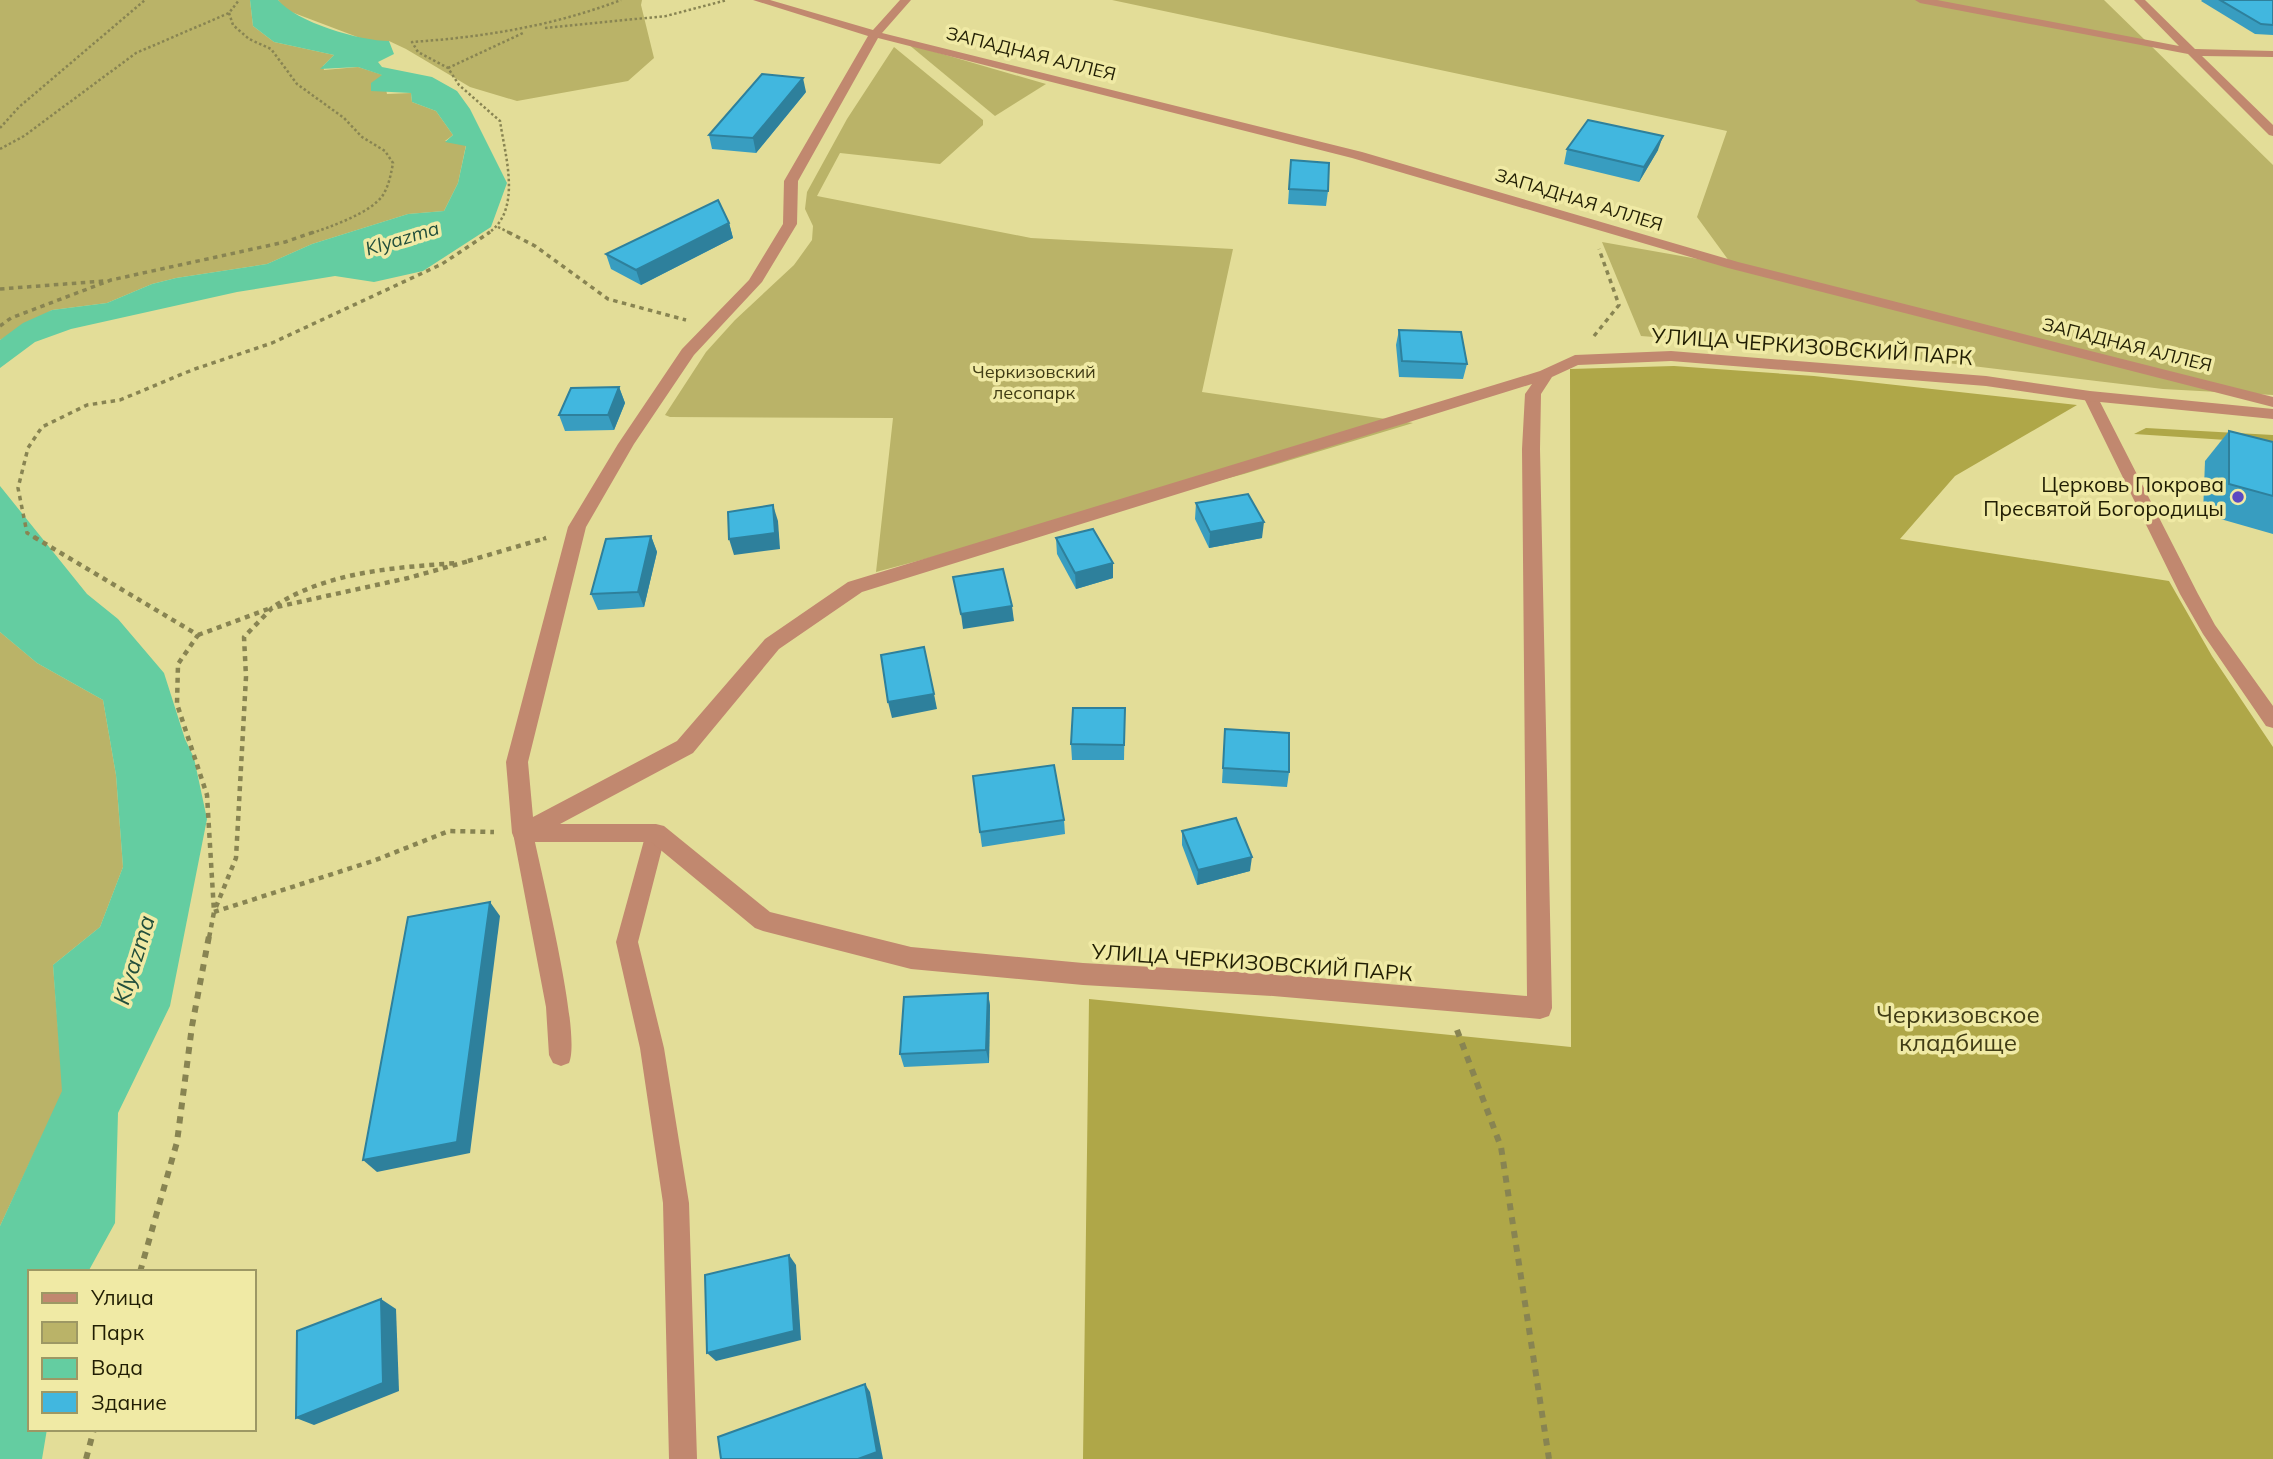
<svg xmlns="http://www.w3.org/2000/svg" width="2273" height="1459" font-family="Mulish,sans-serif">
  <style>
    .green { fill: #bab368 }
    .forest { fill: #afa748 }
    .water { fill: #64cda1 }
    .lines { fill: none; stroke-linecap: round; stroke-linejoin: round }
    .path-far3 { stroke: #888452; stroke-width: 2.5; stroke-dasharray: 2.5 2.5; stroke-linecap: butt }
    .path-far2 { stroke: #888452; stroke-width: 3.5; stroke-dasharray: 4.5 4.5; stroke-linecap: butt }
    .path-far1 { stroke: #888452; stroke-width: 4.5; stroke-dasharray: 5 5; stroke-linecap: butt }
    .path { stroke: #888452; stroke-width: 6; stroke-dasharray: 7 7; stroke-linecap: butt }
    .lane { fill: #c1886f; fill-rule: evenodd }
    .street { fill: #c1886f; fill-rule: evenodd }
    .wall { fill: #389dc0 }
    .shaded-wall { fill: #2e809c }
    .building { fill: #41b7df; stroke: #2e809c; stroke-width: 2 }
    .poi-dot { fill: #5b4ac2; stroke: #f0eaa5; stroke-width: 2.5 }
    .labels { text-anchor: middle; stroke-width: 7; stroke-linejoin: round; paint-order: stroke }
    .far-street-label { font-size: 18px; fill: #211e03; stroke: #f0eaa5 }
    .far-park-label { font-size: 18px; fill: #413d15; stroke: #f0eaa5 }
    .far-water-label { font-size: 19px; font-style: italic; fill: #224f3c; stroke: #f0eaa5 }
    .street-label { font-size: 21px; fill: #211e03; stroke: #f0eaa5 }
    .poi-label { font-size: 21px; fill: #211e03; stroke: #f0eaa5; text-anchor: end }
    .water-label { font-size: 23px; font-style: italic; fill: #224f3c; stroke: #f0eaa5 }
    .near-park-label { font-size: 24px; fill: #413d15; stroke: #f0eaa5 }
  </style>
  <rect width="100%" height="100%" fill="#e3dd98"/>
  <g class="green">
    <path d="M0 0H250L253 26 274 42 334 55 323 66 324 70 358 67 383 75 387 94 411 93 412 102 436 111 453 135 445 141 466 145 458 183 444 211 408 214 312 244 267 264 176 278 152 284 107 303 52 310 0 340Z"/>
    <path d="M278 0H642L641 5 654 58 628 81 517 101 470 87 406 49 389 41H368L286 10Z"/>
    <path d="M1112 0H2104L2273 165V395L2163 389 1882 355 1641 336 1602 242 1732 265 1697 217 1727 131Z"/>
    <path d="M908 44 1046 84 995 116Z"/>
    <path d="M894 47 983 120V125L940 164 840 153 817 196 1031 238 1233 249 1202 392 1413 423 1244 474 876 572 893 418 670 417 665 415 706 352 735 320 794 265 812 240 813 226 805 209 807 192 847 119Z"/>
    <path d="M0 632 37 663 103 700 116 775 123 867 100 927 53 965 63 1091 0 1226Z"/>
  </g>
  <g class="forest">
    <path d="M1674 366 1814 376 2077 405 1955 476 1900 539 2169 581 2212 656 2273 747V1459H1083L1089 999 1571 1047 1570 369Z"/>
    <path d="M2146 428 2273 435V443L2134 434Z"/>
  </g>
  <g class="water">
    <path d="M250 0H278C296 22 360 41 389 41L394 54 378 62 382 67 432 77 457 91 470 109 507 183 491 227 423 271 374 282 335 276 237 292 71 329 35 342 0 368V340L23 323 52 310 107 303 152 284 176 278 267 264 312 244 408 214 444 211 458 183 466 146 445 142 453 135 436 111 412 102 411 93 371 91V83L382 75 358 67 320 69 334 55 274 42 253 26Z"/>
    <path d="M0 486 87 594 118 619 164 673 185 739 194 758 207 819 170 1006 118 1113 115 1223 88 1272H30V1429H47L42 1459H0V1226L62 1091 53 965 100 927 123 867 116 775 103 700 37 663 0 632Z"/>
  </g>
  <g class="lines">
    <g class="path-far3">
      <path d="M229 13 233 25 249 39 271 49 297 84 344 118 362 137 385 151 393 163C391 174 389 185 383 195 371 213 330 227 309 234"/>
      <path d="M545 28 666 16 727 0"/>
      <path d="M448 68 523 33"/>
      <path d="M0 128 19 107 145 0"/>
      <path d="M0 149 24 136 136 53 229 13 239 0"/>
      <path d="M498 227 512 234"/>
      <path d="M487 234C523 211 505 156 500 121L459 85 448 68 418 52 412 42C484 37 553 26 621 0"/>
    </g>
    <g class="path-far2">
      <path d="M508 232 535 246 608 299 686 320"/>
      <path d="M0 289 104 281"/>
      <path d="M0 326 11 318 111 280 285 242 314 232"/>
      <path d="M1594 336 1619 305 1599 249"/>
      <path d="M37 539 27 533 18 488 28 448 42 427 87 405 120 400 192 370 272 343 442 264 490 232"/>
      <path d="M543 539 546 538"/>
    </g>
    <g class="path-far1">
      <path d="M34 537 198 635 178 664 177 704 207 795 214 912 209 938"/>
      <path d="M468 561 546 538"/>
      <path d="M276 605C331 571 393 568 456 563"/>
      <path d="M198 635 268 609"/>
      <path d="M216 907 236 858 246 677 244 637 272 608 408 578 469 561"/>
      <path d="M214 912 373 861 449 831 494 832"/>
    </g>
    <g class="path">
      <path d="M1457 1030 1501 1147 1549 1459"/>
      <path d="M140 1272 177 1142 192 1026 209 936"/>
      <path d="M86 1459 94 1429"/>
    </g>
    <g class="lane">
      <path d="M2090 392 2097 396 2198 594 2215 625 2273 706V728L2266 726 2203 634 2180 594 2083 396Z"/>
      <path d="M523 825 530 827 533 833C541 872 582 1035 569 1063L561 1066 553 1063 549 1055 546 1007 513 833 516 827Z"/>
      <path d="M656 825 663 827 666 833 638 942 664 1048 689 1203 697 1459H669L663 1203 640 1048 616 942 646 833 649 827Z"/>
    </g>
    <g class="street">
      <path d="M753 0H770L873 30 900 0H911L882 33 1362 152 1738 262 2273 397V407L1728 268 1352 158 878 38 798 181 797 224 762 282 694 355 634 444 586 527 528 762 533 817 677 741 765 639 848 582 1540 371 1575 355 1671 351 1986 376 2090 391 2273 409V419L2090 401 1986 386 1671 361 1578 365 1552 377 1541 394 1540 449 1552 1008 1549 1016 1540 1019 1273 996 1083 985 911 969 763 931 755 928 651 842H523L515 840 512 833 506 762 568 527 618 444 682 349 749 280 783 224 784 181 868 36ZM1532 384 1525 394 1522 449 1527 996 1273 974 1083 963 911 947 770 912 664 826 656 824H560L693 753 779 649 862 592Z"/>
      <path d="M1915 0H1937L2179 46 2134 0H2145L2195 49 2273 51V57L2202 56 2273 125V136L2269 135 2188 54 1920 3Z"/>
    </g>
  </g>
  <g class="wall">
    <path d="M2202 0H2273V35L2255 34 2201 1Z"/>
    <path d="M806 92 756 153 712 149 709 135Z"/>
    <path d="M1567 149 1658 150 1639 182 1564 164Z"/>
    <path d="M1291 160 1328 191 1326 206 1288 204Z"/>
    <path d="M729 223 733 238 641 285 611 269 606 254Z"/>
    <path d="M1399 330 1467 364 1463 379 1399 377 1396 345Z"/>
    <path d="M619 387 625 403 614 430 565 431 559 415Z"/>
    <path d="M2229 431 2273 442V534L2203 514 2205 461Z"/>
    <path d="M1196 503 1262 538 1209 548 1195 519Z"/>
    <path d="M651 536 657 552 644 607 598 610 591 594Z"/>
    <path d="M1056 538 1113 578 1076 589 1057 554Z"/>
    <path d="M1125 708 1124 760H1072L1071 744Z"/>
    <path d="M1225 729 1289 772 1287 787 1222 783Z"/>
    <path d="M1064 820 1065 834 982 847 980 832Z"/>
    <path d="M1182 831 1250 871 1197 885 1182 845Z"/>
    <path d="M988 993 990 1006 989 1063 904 1067 900 1054Z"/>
  </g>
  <g class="shaded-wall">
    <path d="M803 78 806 92 756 153 753 138Z"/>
    <path d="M1663 136 1658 150 1639 182 1644 167Z"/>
    <path d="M729 223 733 238 641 285 636 270Z"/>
    <path d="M619 387 625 403 614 430 608 415Z"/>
    <path d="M773 505 778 521 780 549 734 555 729 539Z"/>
    <path d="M1264 522 1262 538 1209 548 1210 532Z"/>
    <path d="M651 536 657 552 644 607 638 592Z"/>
    <path d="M1113 563V578L1076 589 1075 573Z"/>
    <path d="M1012 606 1014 621 963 629 961 614Z"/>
    <path d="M934 694 937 709 892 718 888 702Z"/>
    <path d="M1252 857 1250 871 1197 885 1198 870Z"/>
    <path d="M490 902 500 916 470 1153 377 1172 363 1160Z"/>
    <path d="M988 993 990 1006 989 1063 986 1050Z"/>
    <path d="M789 1255 796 1265 801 1340 716 1361 707 1353Z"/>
    <path d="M381 1299 396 1309 399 1391 314 1425 296 1418Z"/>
    <path d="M865 1384 870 1392 883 1459H858Z"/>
  </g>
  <g class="building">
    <path d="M2220 0H2273V25L2261 24Z"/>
    <path d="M762 74 803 78 753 138 709 135Z"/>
    <path d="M1588 120 1663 136 1644 167 1567 149Z"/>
    <path d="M1291 160 1329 163 1328 191 1289 189Z"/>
    <path d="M718 200 729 223 636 270 606 254Z"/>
    <path d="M1399 330 1461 332 1467 364 1402 361Z"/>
    <path d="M619 387 608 415H559L571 388Z"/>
    <path d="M2229 431 2273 442V496L2229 484Z"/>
    <path d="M1248 494 1264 522 1210 532 1196 503Z"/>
    <path d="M773 505 775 533 729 539 728 512Z"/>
    <path d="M1093 529 1113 563 1075 573 1056 538Z"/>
    <path d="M651 536 638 592 591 594 606 539Z"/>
    <path d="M1003 569 1012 606 961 614 953 577Z"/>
    <path d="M924 647 934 694 888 702 881 655Z"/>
    <path d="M1073 708H1125L1124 745 1071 744Z"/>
    <path d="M1225 729 1289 733V772L1223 768Z"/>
    <path d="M1054 765 1064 820 980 832 973 776Z"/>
    <path d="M1236 818 1252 857 1198 870 1182 831Z"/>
    <path d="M490 902 457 1142 363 1160 408 917Z"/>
    <path d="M988 993 986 1050 900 1054 904 997Z"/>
    <path d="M789 1255 794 1331 707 1353 705 1275Z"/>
    <path d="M381 1299 383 1383 296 1418 297 1331Z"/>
    <path d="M865 1384 877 1452 858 1459H721L718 1437Z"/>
  </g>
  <circle class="poi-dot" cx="2238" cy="497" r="7"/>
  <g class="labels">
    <g class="far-street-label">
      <text transform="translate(1031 54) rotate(14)" y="6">ЗАПАДНАЯ АЛЛЕЯ</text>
      <text transform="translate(1579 200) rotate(17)" y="6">ЗАПАДНАЯ АЛЛЕЯ</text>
      <text transform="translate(2127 345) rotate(14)" y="6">ЗАПАДНАЯ АЛЛЕЯ</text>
    </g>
    <g class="far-park-label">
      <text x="1034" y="378">Черкизовский<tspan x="1034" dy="21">лесопарк</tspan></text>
    </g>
    <g class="far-water-label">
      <text transform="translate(402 238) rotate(-17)" y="7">Klyazma</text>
    </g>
    <g class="street-label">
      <text transform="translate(1812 347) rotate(4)" y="7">УЛИЦА ЧЕРКИЗОВСКИЙ ПАРК</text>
      <text transform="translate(1252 963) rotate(4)" y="7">УЛИЦА ЧЕРКИЗОВСКИЙ ПАРК</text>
    </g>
    <g class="poi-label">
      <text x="2224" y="492">Церковь Покрова<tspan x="2224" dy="24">Пресвятой Богородицы</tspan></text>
    </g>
    <g class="water-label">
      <text transform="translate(134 960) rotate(-73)" y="8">Klyazma</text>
    </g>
    <g class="near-park-label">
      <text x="1958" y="1023">Черкизовское<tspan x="1958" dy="28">кладбище</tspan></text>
    </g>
  </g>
  <rect x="28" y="1270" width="228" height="161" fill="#f0eaa5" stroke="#9d9864" stroke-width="2"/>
  <rect x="42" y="1293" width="35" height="10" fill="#c1886f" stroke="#9d9864" stroke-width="2"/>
  <text x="91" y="1305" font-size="21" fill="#211e03">Улица</text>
  <rect x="42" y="1322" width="35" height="21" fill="#bab368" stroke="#9d9864" stroke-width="2"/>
  <text x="91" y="1340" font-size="21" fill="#211e03">Парк</text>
  <rect x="42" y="1358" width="35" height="21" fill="#64cda1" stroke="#9d9864" stroke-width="2"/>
  <text x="91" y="1375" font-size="21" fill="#211e03">Вода</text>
  <rect x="42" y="1392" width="35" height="21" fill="#41b7df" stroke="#9d9864" stroke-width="2"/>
  <text x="91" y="1410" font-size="21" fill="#211e03">Здание</text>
</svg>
